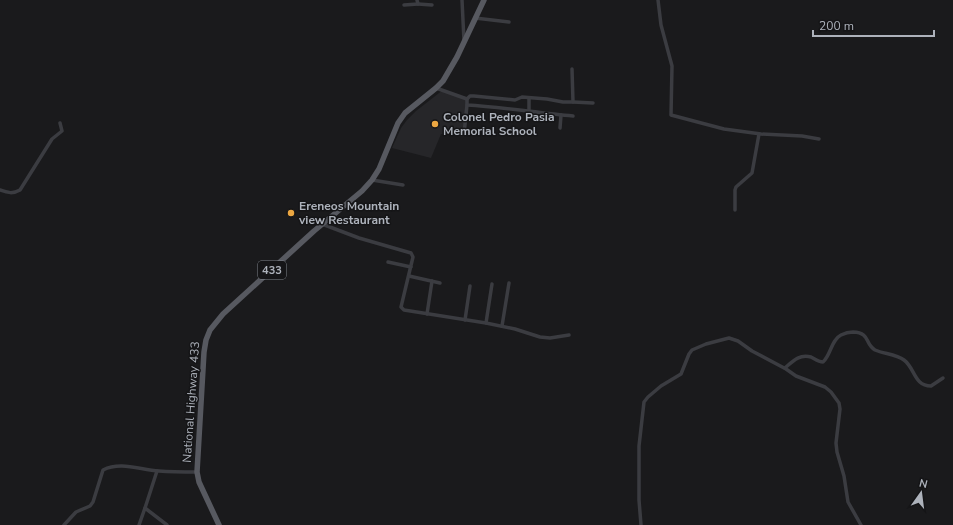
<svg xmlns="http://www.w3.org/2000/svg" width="953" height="525" font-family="'Nunito Sans',sans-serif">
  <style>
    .built { fill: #262629 }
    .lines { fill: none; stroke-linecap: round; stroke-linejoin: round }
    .minor { stroke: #3b3c41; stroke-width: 3.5 }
    .primary { stroke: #575960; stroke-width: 5.5 }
    .poi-dot { fill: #eca742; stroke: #151517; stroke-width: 1.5 }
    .labels { text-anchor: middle; stroke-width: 3; stroke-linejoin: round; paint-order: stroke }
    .shield { fill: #151517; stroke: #7f838a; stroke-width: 1 }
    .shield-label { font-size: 11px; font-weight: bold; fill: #adb2bb }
    .poi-label { font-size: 12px; font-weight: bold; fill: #adb2bb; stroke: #151517; text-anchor: start }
    .street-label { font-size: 12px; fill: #adb2bb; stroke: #151517 }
  </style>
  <rect width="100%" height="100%" fill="#1a1a1c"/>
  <path class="built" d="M443 90 467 100 464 137 441 134 431 158 392 148 401 128 407 120 416 111Z"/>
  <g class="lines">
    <g class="minor">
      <path d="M462 0 464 41"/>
      <path d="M658 0 661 25 672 66 671 115 724 129 761 134 802 136 819 139"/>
      <path d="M418 4 432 5"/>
      <path d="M404 5 418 4 417 0"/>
      <path d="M475 18 509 22"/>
      <path d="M436 88 467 99 470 96H474L515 100 522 97 547 99 563 102H573L572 69"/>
      <path d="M467 99V105C502 107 538 113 573 116"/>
      <path d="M573 102 593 103"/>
      <path d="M529 112V98"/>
      <path d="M560 128 561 115"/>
      <path d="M464 134 467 105"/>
      <path d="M372 180 403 185"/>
      <path d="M0 190C8 193 13 194 20 190L52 139 62 131 60 123"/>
      <path d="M735 210V190L736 187 752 173 759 134"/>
      <path d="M322 224 359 238 411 253 413 257 401 307 404 310 486 323 515 329 540 337 550 338 569 335"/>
      <path d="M388 262 411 267"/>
      <path d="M409 276 440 283"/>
      <path d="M427 314 432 281"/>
      <path d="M465 320 470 286"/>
      <path d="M486 323 492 284"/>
      <path d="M502 326 509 283"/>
      <path d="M785 368C793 361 799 354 811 357 815 359 818 362 823 362 831 355 831 340 841 335 845 333 849 332 853 332 871 333 864 343 875 350 884 354 896 354 904 360 915 368 914 386 931 386L943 378"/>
      <path d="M145 508 157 471"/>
      <path d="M64 525 76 512 90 506 93 502 103 470C121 461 140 470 159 471 172 472 185 472 197 472"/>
      <path d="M139 525 145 508 167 525"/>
      <path d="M641 525 639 500V446L644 402 648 397 661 386 681 374 689 354 692 350 706 344 729 338 738 341 752 351 786 369 796 376 825 387 831 392 839 403 840 409 836 443 837 452 844 476 848 502 861 525"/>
    </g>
    <path class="primary" d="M219 525 199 482 197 472 204 352 206 340 210 330 223 314 314 231 362 191 372 180 379 169 398 123 405 113 436 88 443 81 457 57 484 0"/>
  </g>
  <g class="poi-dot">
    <circle cx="435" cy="124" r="4"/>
    <circle cx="291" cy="213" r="4"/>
  </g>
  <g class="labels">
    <rect class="shield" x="258" y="261" width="28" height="18" rx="3"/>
    <g class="shield-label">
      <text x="272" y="274">433</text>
    </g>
    <g class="poi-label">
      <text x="443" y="121">Colonel Pedro Pasia<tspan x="443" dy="14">Memorial School</tspan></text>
      <text x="299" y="210">Ereneos Mountain<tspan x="299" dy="14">view Restaurant</tspan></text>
    </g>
    <g class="street-label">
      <text transform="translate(191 402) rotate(-86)" y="4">National Highway 433</text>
    </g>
  </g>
  <g transform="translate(921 493) rotate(14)" stroke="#151517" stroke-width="3" paint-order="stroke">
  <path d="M0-3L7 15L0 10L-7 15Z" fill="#adb2bb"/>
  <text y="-6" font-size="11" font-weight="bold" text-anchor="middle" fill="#adb2bb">N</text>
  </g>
  <path d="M813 30v6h121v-6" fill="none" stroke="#adb2bb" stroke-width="2"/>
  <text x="819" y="30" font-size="12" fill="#adb2bb" stroke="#151517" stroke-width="3" paint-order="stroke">200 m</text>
</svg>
